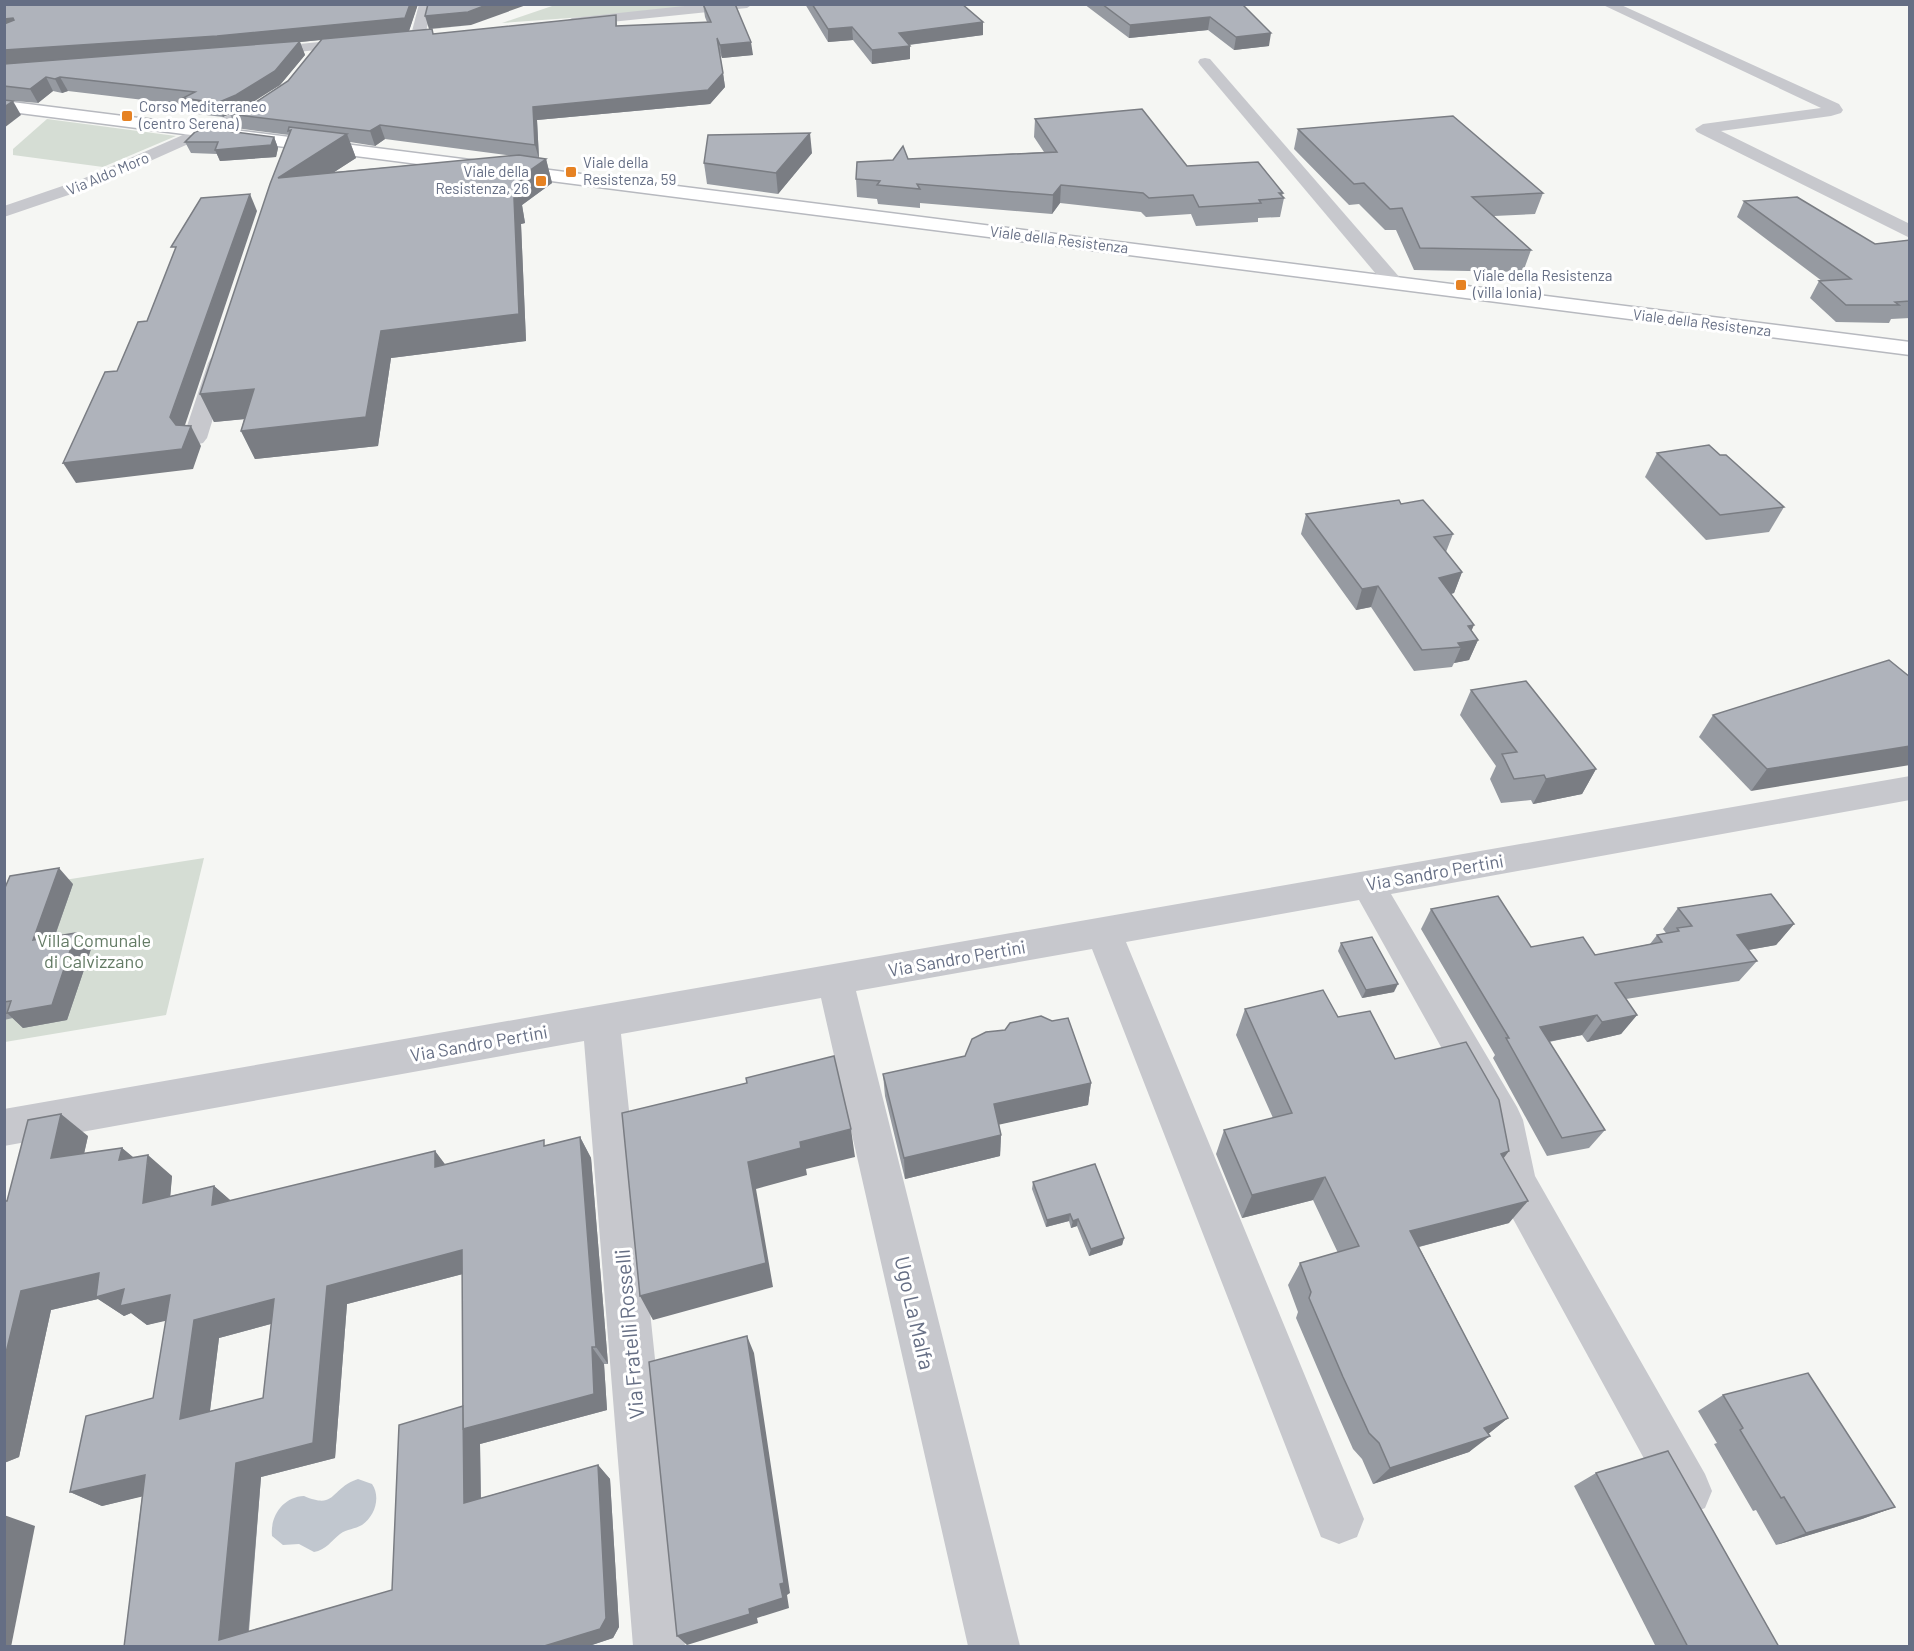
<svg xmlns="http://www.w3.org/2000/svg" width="1914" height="1651" font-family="Barlow,sans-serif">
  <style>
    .green { fill: #d5ddd4 }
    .water { fill: #c1c7cf }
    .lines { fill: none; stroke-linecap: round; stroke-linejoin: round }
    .major-casing { stroke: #b7b9bf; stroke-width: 3 }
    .minor { fill: #c7c8cd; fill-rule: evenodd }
    .major { fill: #fff; fill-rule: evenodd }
    .wall { fill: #969aa1; fill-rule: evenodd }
    .shaded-wall { fill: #7a7d83 }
    .building { fill: #afb3bb; stroke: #7a7d83; stroke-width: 1.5; fill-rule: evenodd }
    .poi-dot { fill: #e68223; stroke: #fff; stroke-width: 2 }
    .labels { text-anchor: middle; stroke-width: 6; stroke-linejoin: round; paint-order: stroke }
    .far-poi-label { font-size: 15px; fill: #656e84; stroke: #fff; text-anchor: start }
    .far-street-label { font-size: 15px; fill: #656e84; stroke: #fff }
    .street-label { font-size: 18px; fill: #656e84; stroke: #fff }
    .park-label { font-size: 18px; fill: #647b65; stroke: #fff }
    .near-street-label { font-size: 21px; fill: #656e84; stroke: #fff }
  </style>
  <rect width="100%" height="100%" fill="#f5f6f3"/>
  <g class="green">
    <path d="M555 5H687L682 7 597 16 502 23Z"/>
    <path d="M47 119 176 136 103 167 13 155V149Z"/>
    <path d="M204 858 166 1015 5 1042 4 928 20 887Z"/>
  </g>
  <path class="water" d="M358 1479 372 1484C381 1497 375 1516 362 1525 355 1529 347 1529 340 1534 331 1541 326 1550 314 1552L299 1544 283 1545 272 1536C270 1516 283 1497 304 1496 337 1510 329 1489 358 1479Z"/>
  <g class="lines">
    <g class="major-casing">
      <path id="major" d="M4 101 1910 342V355L4 111Z"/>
    </g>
    <g class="minor">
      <path d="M419 4H433L425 35 418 39 411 35Z"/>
      <path d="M703 4H753L747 8 572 26 565 22 572 18Z"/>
      <path d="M1601 4H1619L1839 104 1843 110 1841 113 1831 116 1721 131 1910 224V238L1697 132 1695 129 1703 124 1821 108Z"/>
      <path d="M360 38 367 42 365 45 259 56 252 52 259 48Z"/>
      <path d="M1205 58 1210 59 1401 279 1404 283 1401 287H1387L1200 65 1198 62 1200 59Z"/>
      <path d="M272 96 278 98 280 101 278 104 92 187 4 217V206L80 180Z"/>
      <path d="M219 356 227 358 230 363 207 438 203 443 195 445 187 443 183 438 208 363 211 358Z"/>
      <path d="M1910 776V800L1391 894 1517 1107 1523 1120 1535 1176 1705 1474 1712 1491 1705 1508 1688 1515 1671 1508 1500 1195 1494 1181 1484 1124 1359 900 1126 942 1364 1519 1357 1537 1339 1544 1321 1537 1092 949 856 991 1020 1646H968L821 998 621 1034 685 1646H633L584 1041 4 1146V1109Z"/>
    </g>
    <use href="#major" class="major"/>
  </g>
  <g class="wall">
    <path d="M4 4H418L409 31 471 25 432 29 433 34 616 15 617 26 707 22 705 17 703 4 753 55 722 58 720 53 725 87 710 104 537 120 539 158 546 159 552 183 522 205 525 223 521 224 526 341 391 358 378 446 255 459 241 431 244 419 214 422 200 394 289 135 236 128 230 114 250 106 288 81 321 40 300 42 305 55 280 85 223 117 189 113 186 105 68 91 62 93 53 91 38 103 4 100ZM385 139 514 156 334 172 356 158 350 142 375 146Z"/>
    <path d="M805 4H962L983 35 909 45 910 59 872 64 853 40 828 42Z"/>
    <path d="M1084 4H1242L1269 46 1234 50 1208 30 1129 38Z"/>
    <path d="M1035 119 1187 166 1283 193 1282 196 1284 198 1280 217 1258 218V222L1196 226 1191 214 1146 217 1141 212 1060 203 1052 214 920 203V208L878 204 877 199 857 197 856 179 908 159 1044 152 1034 137Z"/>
    <path d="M1298 129 1543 193 1535 214 1494 216 1531 250 1523 272 1414 270 1396 230H1385L1359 204 1349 205 1294 149Z"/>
    <path d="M274 137 278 148 276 157 220 161 217 154 191 153 185 142Z"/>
    <path d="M812 153 778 194 707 184 704 163Z"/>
    <path d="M1744 201 1875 244 1910 240V318L1891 319 1889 323 1836 322 1810 298 1819 281H1822L1737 217Z"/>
    <path d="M1657 453 1720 455 1784 507 1769 532 1706 540 1645 477Z"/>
    <path d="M1401 504 1453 534 1446 552 1462 572 1454 593 1451 594 1472 631 1478 640 1469 660 1454 663 1452 667 1414 671 1371 607 1356 610 1301 534 1306 514Z"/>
    <path d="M1910 677 1751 791 1699 737 1713 715Z"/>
    <path d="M1471 690 1596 769 1582 794 1533 804 1531 800 1501 803 1490 779 1496 766 1460 715Z"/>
    <path d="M73 884 55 936 91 949 67 1020 23 1028 13 1018 4 1020V890Z"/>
    <path d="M1678 908 1794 924 1776 945 1748 950 1757 961 1739 981 1626 999 1637 1015 1621 1034 1587 1042 1582 1035 1549 1042 1605 1130 1589 1148 1547 1156 1493 1058 1495 1055 1421 929 1431 909 1531 947 1595 955 1650 944 1657 935 1666 933 1663 929Z"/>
    <path d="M1341 943 1394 992 1362 998 1338 951Z"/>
    <path d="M1245 1009 1338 1017 1395 1059 1509 1151 1503 1158 1509 1223 1419 1247 1508 1418 1488 1434 1469 1452 1373 1484 1362 1459 1353 1449 1329 1395 1296 1318 1298 1312 1288 1285 1300 1263 1338 1253 1313 1200 1242 1218 1216 1154 1224 1130 1273 1118 1236 1035Z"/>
    <path d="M965 1056 1091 1083 1088 1105 999 1124 1001 1135 1000 1156 905 1179 885 1096 883 1074Z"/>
    <path d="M88 1136 84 1154 122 1148 133 1157 172 1176 170 1196 214 1186 231 1201 435 1151 445 1165 547 1145 580 1137 591 1158 608 1364H604L607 1410 480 1444 481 1498 598 1465 610 1479 619 1627 613 1638 586 1647H124L142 1496 102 1506 70 1492 153 1398 166 1320 147 1325 131 1313 124 1316 98 1299 51 1310 19 1457 4 1463V1201H7ZM463 1274V1407L392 1590 249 1631 261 1477 335 1458 347 1304ZM271 1324 263 1398 210 1411 219 1338Z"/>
    <path d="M1033 1182 1124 1238 1122 1245 1089 1256 1077 1226 1071 1228 1069 1221 1046 1227 1032 1189Z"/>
    <path d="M1723 1395 1895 1507 1862 1519 1776 1545 1756 1510 1753 1511 1714 1444 1717 1443 1698 1411Z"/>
    <path d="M1596 1473 1779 1647H1656L1574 1486Z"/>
  </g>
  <g class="shaded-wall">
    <path d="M410 4H418L409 31 300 42 305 55 280 85 242 109 223 117 217 103 236 95 4 65V50Z"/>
    <path d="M489 4H529L471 25 429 29 425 16Z"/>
    <path d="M1210 17 1208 30 1129 38 1130 25Z"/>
    <path d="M13 18 20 31 4 33V19Z"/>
    <path d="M983 22V35L899 46V33Z"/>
    <path d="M852 27 853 40 828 42V29Z"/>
    <path d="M1271 33 1269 46 1234 50 1236 37Z"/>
    <path d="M751 42 753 55 722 58 720 45Z"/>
    <path d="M910 46V59L872 64V50Z"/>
    <path d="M723 73 725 87 710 104 537 120 539 159 535 145 533 107Z"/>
    <path d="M46 77 53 91 38 103 30 89Z"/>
    <path d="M60 77 68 91 62 93 55 79Z"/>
    <path d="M13 101 21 115 4 128V107Z"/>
    <path d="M380 125 385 139 375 146 370 131Z"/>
    <path d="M810 133 812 153 778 194 776 173Z"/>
    <path d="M347 134 356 158 288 202 278 178Z"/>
    <path d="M274 137 278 148 276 157 220 161 215 150Z"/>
    <path d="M546 159 552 183 522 205 525 223 521 224 526 341 391 358 378 446 255 459 241 431 381 331 514 198 516 180Z"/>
    <path d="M1061 185 1060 203 1052 214 1053 195Z"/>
    <path d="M250 194 257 211 181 437 170 417Z"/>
    <path d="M254 389 267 417 214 422 200 394Z"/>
    <path d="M191 426 201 446 193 469 76 483 63 463Z"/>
    <path d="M1462 572 1454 593 1431 599 1439 578Z"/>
    <path d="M1378 586 1371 607 1356 610 1362 589Z"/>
    <path d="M1474 625 1467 641 1478 640 1469 660 1454 663 1461 647H1457L1468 626Z"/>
    <path d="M1910 746V765L1751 791 1767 769Z"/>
    <path d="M1596 769 1582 794 1533 804 1546 779Z"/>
    <path d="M59 868 73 884 48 955 33 940Z"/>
    <path d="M1794 924 1776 945 1720 955 1737 935Z"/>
    <path d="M76 933 91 949 67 1020 23 1028 7 1013Z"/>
    <path d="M1398 984 1394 992 1362 998 1366 990Z"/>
    <path d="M1597 1015 1582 1035 1526 1046 1540 1027Z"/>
    <path d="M1637 1015 1621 1034 1587 1042 1602 1022Z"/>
    <path d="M1091 1083 1088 1105 993 1126 994 1104Z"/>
    <path d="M61 1114 88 1136 78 1180 51 1158Z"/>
    <path d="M851 1129 855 1157 806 1169 807 1175 756 1189 773 1287 653 1320 640 1296 748 1162 800 1142Z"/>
    <path d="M1001 1135 1000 1156 905 1179 904 1158Z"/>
    <path d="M580 1137 591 1158 608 1364 596 1347Z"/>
    <path d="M122 1148 147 1169 148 1155 172 1176 168 1224 143 1203 119 1160Z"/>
    <path d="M435 1151 451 1172 435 1167Z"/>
    <path d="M1509 1151 1491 1175 1501 1154Z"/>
    <path d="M1325 1177 1313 1200 1242 1218 1252 1195Z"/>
    <path d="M214 1186 237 1206 212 1205Z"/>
    <path d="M1528 1201 1509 1223 1395 1253 1410 1231Z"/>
    <path d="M1070 1214 1069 1221 1046 1227 1047 1220Z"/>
    <path d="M1078 1219 1077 1226 1071 1228 1073 1221Z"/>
    <path d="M1124 1238 1122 1245 1089 1256 1091 1249Z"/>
    <path d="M462 1250 478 1270 347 1304 335 1458 261 1477 247 1647 219 1640 236 1463 327 1286Z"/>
    <path d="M99 1273 170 1295 196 1314 147 1325 131 1313 124 1316 98 1299 51 1310 19 1457 4 1463V1361L21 1291Z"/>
    <path d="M274 1299 296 1317 219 1338 207 1434 180 1419 194 1320Z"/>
    <path d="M747 1336 754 1353 790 1593 787 1595 789 1608 757 1618 758 1623 687 1645 677 1636Z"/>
    <path d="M592 1347 604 1364 607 1410 480 1444 481 1517 464 1503 463 1406Z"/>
    <path d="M1508 1418 1487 1435 1490 1436 1469 1452 1373 1484 1390 1468Z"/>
    <path d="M598 1465 610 1479 619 1627 613 1638 586 1647H541Z"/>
    <path d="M145 1475 174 1489 102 1506 70 1492Z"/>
    <path d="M1895 1507 1862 1519 1776 1545 1806 1533Z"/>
    <path d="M4 1515 35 1526 11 1647H4Z"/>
  </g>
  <g class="building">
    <path d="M4 4H410L405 18 217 36 4 50V24L14 20 13 18 4 19Z"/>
    <path d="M428 4H489L468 12 425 16Z"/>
    <path d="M703 4H735L751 42 720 45 717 38 723 73 708 90 533 107 535 145 380 125 370 131 230 114 250 106 288 81 322 39 432 29 433 34 616 15V26L711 22Z"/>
    <path d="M812 4H962L983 22 899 33 910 46 872 50 852 27 828 29Z"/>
    <path d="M1102 4H1242L1271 33 1236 37 1210 17 1130 25Z"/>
    <path d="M300 41 275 71 236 95 217 103 183 98 195 92 60 77 55 79 46 77 30 89 4 86V64Z"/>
    <path d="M4 100 13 101 4 107Z"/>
    <path d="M1142 109 1187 166 1258 162 1283 193H1279L1284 198 1259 200 1261 203 1199 207 1193 195 1149 198 1143 193 1061 185 1053 195 917 184 920 189 877 185 880 181 856 179 857 162 893 160 903 146 908 159 1057 152 1035 119Z"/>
    <path d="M1453 116 1543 193 1472 197 1531 250 1420 248 1402 208 1390 209 1364 183 1354 184 1298 129Z"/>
    <path d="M289 127 347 134 278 178 519 155 546 159 516 180 519 198H514L519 314 381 331 366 417 241 431 254 389 200 394 270 184 291 130 288 131Z"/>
    <path d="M205 128 274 137 271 145 215 150 218 142H185L195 132Z"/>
    <path d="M810 133 776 173 704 163 708 135Z"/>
    <path d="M250 194 170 417 176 425 191 426 182 449 63 463 105 372 117 371 138 322 147 321 176 247H171L201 198Z"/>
    <path d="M1797 197 1875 244 1910 240V301L1895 302 1899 305H1846L1819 281 1851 279 1744 201Z"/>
    <path d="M1709 445 1720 455H1726L1784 507 1720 515 1657 453Z"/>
    <path d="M1399 500 1401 504 1423 500 1453 534 1434 537 1462 572 1439 578 1474 625 1468 626 1478 640 1458 643 1461 647 1422 650 1378 586 1362 589 1306 514Z"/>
    <path d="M1889 660 1910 677V746L1767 769 1713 715Z"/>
    <path d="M1526 681 1596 769 1546 779 1544 775 1514 779 1502 754 1517 752 1471 690Z"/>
    <path d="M59 868 33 940 76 933 52 1005 7 1013 11 1001 4 1002V890L10 876Z"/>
    <path d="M1771 894 1794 924 1737 935 1757 961 1615 983 1637 1015 1602 1022 1597 1015 1540 1027 1605 1130 1562 1138 1506 1038H1509L1431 909 1498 896 1531 947 1583 937 1595 955 1662 942 1657 935 1679 931 1677 928 1692 926 1678 908Z"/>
    <path d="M1372 937 1398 984 1366 990 1341 943Z"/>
    <path d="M1323 990 1338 1017 1370 1011 1395 1059 1466 1042 1499 1100 1509 1151 1501 1154 1528 1201 1410 1231 1508 1418 1484 1428 1490 1436 1390 1468 1379 1443 1369 1433 1343 1377 1309 1298 1311 1292 1300 1263 1359 1246 1325 1177 1252 1195 1224 1130 1292 1113 1245 1009Z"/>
    <path d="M1041 1016 1052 1021 1068 1018 1091 1083 994 1104 1001 1135 904 1158 883 1074 965 1056 972 1039 986 1032 1005 1030 1010 1023Z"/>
    <path d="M834 1056 851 1129 800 1142 801 1148 748 1162 766 1263 640 1296 622 1113 747 1083 746 1078Z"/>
    <path d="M61 1114 51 1158 122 1148 119 1160 148 1155 143 1203 214 1186 212 1205 435 1151V1167L544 1140V1146L580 1137 596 1347H592L594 1394 463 1429 462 1250 327 1286 313 1443 236 1463 219 1640 392 1590 399 1425 463 1406 464 1503 598 1465 606 1618 600 1629 541 1647H124L145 1475 70 1492 86 1416 153 1398 170 1295 120 1306 124 1289 96 1297 99 1273 21 1291 4 1361V1201H7L28 1120ZM274 1299 263 1398 180 1419 194 1320Z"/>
    <path d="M1095 1164 1124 1238 1091 1249 1078 1219 1073 1221 1070 1214 1047 1220 1033 1182Z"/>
    <path d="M747 1336 784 1583 780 1584 783 1598 749 1609 750 1614 677 1636 649 1362Z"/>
    <path d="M1808 1373 1895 1507 1806 1533 1784 1497 1781 1498 1740 1430 1743 1428 1723 1395Z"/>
    <path d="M1668 1451 1779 1647H1688L1596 1473Z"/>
  </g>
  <g class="poi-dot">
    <rect x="121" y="110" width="12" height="12" rx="3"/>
    <rect x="565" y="166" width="12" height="12" rx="3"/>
    <rect x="535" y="175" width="12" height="12" rx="3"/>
    <rect x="1455" y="279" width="12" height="12" rx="3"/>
  </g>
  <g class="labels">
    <g class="far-poi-label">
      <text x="139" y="112">Corso Mediterraneo<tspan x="139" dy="17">(centro Serena)</tspan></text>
      <text x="583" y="168">Viale della<tspan x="583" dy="17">Resistenza, 59</tspan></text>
      <text x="529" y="177" text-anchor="end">Viale della<tspan x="529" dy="17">Resistenza, 26</tspan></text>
      <text x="1473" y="281">Viale della Resistenza<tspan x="1473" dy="17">(villa Ionia)</tspan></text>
    </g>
    <g class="far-street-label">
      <text transform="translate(108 174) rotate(-23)" y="5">Via Aldo Moro</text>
      <text transform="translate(1059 240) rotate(7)" y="5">Viale della Resistenza</text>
      <text transform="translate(1702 323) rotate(7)" y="5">Viale della Resistenza</text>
    </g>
    <g class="street-label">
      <text transform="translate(1435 873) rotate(-10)" y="6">Via Sandro Pertini</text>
      <text transform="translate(957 959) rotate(-10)" y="6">Via Sandro Pertini</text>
      <text transform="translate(479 1044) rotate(-10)" y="6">Via Sandro Pertini</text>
    </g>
    <g class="park-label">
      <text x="94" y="947">Villa Comunale<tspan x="94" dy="21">di Calvizzano</tspan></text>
    </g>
    <g class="near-street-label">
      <text transform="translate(914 1313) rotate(77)" y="7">Ugo La Malfa</text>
      <text transform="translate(630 1334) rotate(-95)" y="7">Via Fratelli Rosselli</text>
    </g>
  </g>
  <rect width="1914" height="1651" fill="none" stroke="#656e84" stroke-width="12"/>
</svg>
